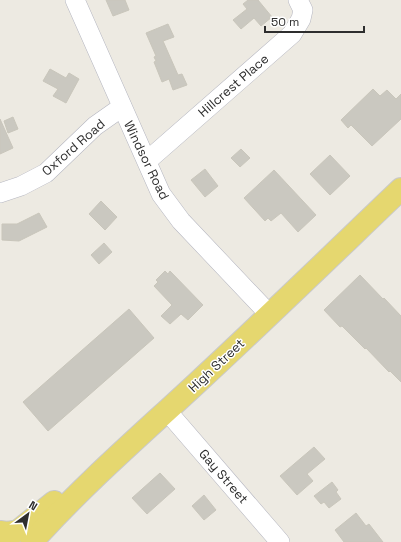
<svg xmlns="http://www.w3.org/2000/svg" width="401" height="542" font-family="'Space Grotesk',sans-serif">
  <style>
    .building { fill: #cac8c0; stroke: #c9c6bb }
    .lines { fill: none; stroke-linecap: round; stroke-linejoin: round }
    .minor-casing { stroke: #b5b6c0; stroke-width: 20 }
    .major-casing { stroke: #c9c9c9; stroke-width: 24 }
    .minor { stroke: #fff; stroke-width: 19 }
    .major { stroke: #e5d76f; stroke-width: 22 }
    .labels { text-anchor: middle; stroke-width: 3; stroke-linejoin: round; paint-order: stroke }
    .street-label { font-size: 13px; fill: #2e2e2e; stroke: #fff }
  </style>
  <rect width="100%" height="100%" fill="#edeae2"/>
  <g class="building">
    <path d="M106 0H125L129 10 113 16Z"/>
    <path d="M248 0H258L272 17 261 26 254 18 241 29 233 20 247 9 243 4Z"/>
    <path d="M168 24 174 37 163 41 178 75 182 74 187 85 173 90 169 79 162 82 154 62 156 61 154 57 156 56 146 33Z"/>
    <path d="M50 69 66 78 69 73 79 79 66 103 53 96 58 89 43 81Z"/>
    <path d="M373 89 380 96 387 90 396 99 401 94V119L372 146 351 125 348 128 341 120Z"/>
    <path d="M13 117 18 129 8 133 4 121Z"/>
    <path d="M0 119 13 148 0 154Z"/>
    <path d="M241 149 250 158 240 167 231 158Z"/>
    <path d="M330 155 350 176 330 195 310 174Z"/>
    <path d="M205 169 218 186 205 197 191 180Z"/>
    <path d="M274 170 316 215 298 232 281 213 271 221 268 218 265 221 244 198Z"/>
    <path d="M101 201 117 217 105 230 89 214Z"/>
    <path d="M39 213 47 227 19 241 2 240V224H17Z"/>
    <path d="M104 243 112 252 99 264 91 255Z"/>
    <path d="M165 271 168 274 170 271 203 305 188 320 181 314 170 324 161 316 172 305 154 286 158 282 156 280Z"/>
    <path d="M360 275 383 299 384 298 401 316V382L390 371 389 372 366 348 365 349 342 326 340 327 324 310Z"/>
    <path d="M129 309 154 338 48 431 23 402Z"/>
    <path d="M314 447 325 459 307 474 313 481 297 495 280 476Z"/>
    <path d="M160 473 175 489 147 514 132 498Z"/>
    <path d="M332 482 338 490 336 492 341 499 329 508 324 502 321 504 314 496Z"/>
    <path d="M204 495 216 510 204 520 192 506Z"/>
    <path d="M356 513 366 526 369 524 383 542H344L335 530Z"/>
  </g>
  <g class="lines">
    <g class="minor-casing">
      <g id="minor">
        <path d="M75 0 161 194 181 221 270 315"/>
        <path d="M147 161 292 34 301 19 303 10 298 0"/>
        <path d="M0 193 21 186 46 173 95 126 122 107"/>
        <path d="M167 411 280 542"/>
      </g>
    </g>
    <g class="major-casing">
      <g id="major">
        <path d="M0 532 7 533 18 531 54 502"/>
        <path d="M32 542C83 485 141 435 197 383 266 319 333 254 401 189"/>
      </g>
    </g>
    <use href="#minor" class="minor"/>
    <use href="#major" class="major"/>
  </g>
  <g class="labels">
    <g class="street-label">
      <text transform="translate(233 85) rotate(-41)" y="5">Hillcrest Place</text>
      <text transform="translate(73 147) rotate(-41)" y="5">Oxford Road</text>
      <text transform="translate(147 160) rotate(64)" y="5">Windsor Road</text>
      <text transform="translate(216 365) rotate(-43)" y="5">High Street</text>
      <text transform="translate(224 476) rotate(49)" y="5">Gay Street</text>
    </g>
  </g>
  <g transform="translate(28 514) rotate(32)" stroke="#ffffff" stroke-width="3" paint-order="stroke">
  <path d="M0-3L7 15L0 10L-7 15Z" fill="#2e2e2e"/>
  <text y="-6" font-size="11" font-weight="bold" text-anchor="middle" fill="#2e2e2e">N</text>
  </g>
  <path d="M265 26v6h99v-6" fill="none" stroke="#2e2e2e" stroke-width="2"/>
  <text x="271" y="26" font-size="12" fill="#2e2e2e" stroke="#ffffff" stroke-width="3" paint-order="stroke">50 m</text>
</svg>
